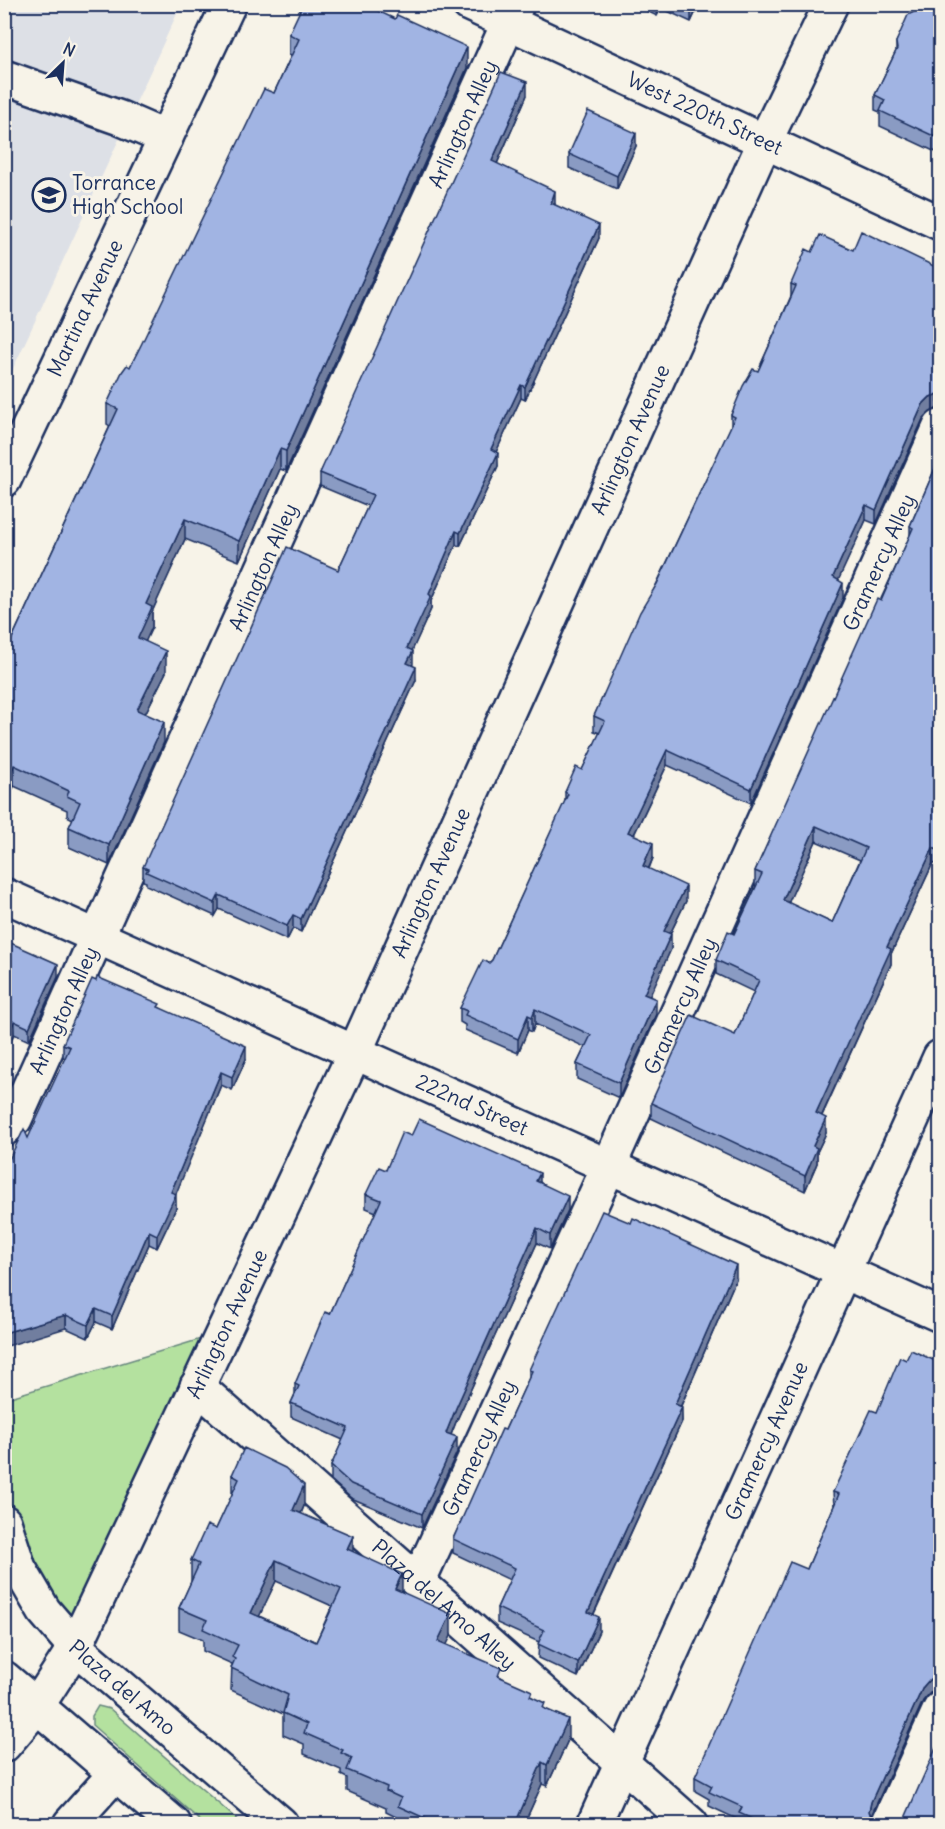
<svg xmlns="http://www.w3.org/2000/svg" width="945" height="1829" font-family="Delius,sans-serif">
  <style>
    .built { fill: #dde0e6 }
    .green { fill: #b4e19f; stroke: #68887e; stroke-width: 1.5 }
    .lines { fill: none; stroke-linecap: round; stroke-linejoin: round }
    .minor-casing { stroke: #1b2f5e; stroke-width: 38 }
    .major-casing { stroke: #1b2f5e; stroke-width: 38 }
    .minor { stroke: #f7f3e8; stroke-width: 33 }
    .major { stroke: #f7f3e8; stroke-width: 33 }
    .wall { fill: #8a9bc3; stroke: #1b2f5e; stroke-width: 1.5; fill-rule: evenodd }
    .shaded-wall { fill: #717e9f; stroke: #1b2f5e; stroke-width: 1.5 }
    .building { fill: #a1b4e3; stroke: #1b2f5e; stroke-width: 1.5; fill-rule: evenodd }
    .labels { text-anchor: middle; stroke-width: 6; stroke-linejoin: round; paint-order: stroke }
    .street-label { font-size: 21px; fill: #1b2f5e; stroke: #f7f3e8 }
    .poi-label { font-size: 21px; fill: #1b2f5e; stroke: #f7f3e8; text-anchor: start }
  </style>
  <rect width="100%" height="100%" fill="#f7f3e8"/>
  <filter id="ink" filterUnits="userSpaceOnUse"><feTurbulence type="fractalNoise" baseFrequency=".0167" numOctaves="2"/><feDisplacementMap in="SourceGraphic" scale="12" xChannelSelector="R" yChannelSelector="G"/><feConvolveMatrix kernelMatrix="1 2 1 2 8 2 1 2 1" color-interpolation-filters="sRGB"/></filter>
  <g filter="url(#ink)">
    <path class="built" d="M5 5H181L5 386Z"/>
    <g class="green">
      <path d="M214 1335 73 1639 5 1507 4 1399Z"/>
      <path d="M98 1706 110 1709 242 1824H204L92 1725V1716Z"/>
    </g>
    <g class="lines">
      <g class="minor-casing">
        <g id="minor">
          <path id="s1" d="M469 4 940 223"/>
          <path d="M4 77 120 118 166 138"/>
          <path id="s2" d="M4 480 229 4"/>
          <path id="s3" d="M4 895 940 1315"/>
          <path id="s4" d="M4 1129 15 1119 517 4"/>
          <path id="s5" d="M197 1386 691 1824"/>
          <path id="s6" d="M418 1582 608 1168 940 427"/>
          <path id="s7" d="M75 1647 354 1054 764 143 831 4"/>
          <path d="M4 1678 37 1706"/>
          <path d="M70 1824 116 1773"/>
          <path id="s8" d="M594 1824 940 1057"/>
          <path d="M888 1824 940 1709"/>
        </g>
      </g>
      <g class="major-casing">
        <g id="major">
          <path id="s9" d="M4 1522 19 1568 44 1611 75 1647 281 1824"/>
          <path d="M37 1706 174 1824"/>
          <path d="M4 1745 37 1706 75 1647"/>
        </g>
      </g>
      <use href="#minor" class="minor"/>
      <use href="#major" class="major"/>
    </g>
    <g class="wall">
      <path d="M632 4H708L707 9 699 5 691 22 661 8 657 16Z"/>
      <path d="M940 4V154L880 126V112L875 110V95L896 51V42L914 12Z"/>
      <path d="M289 34 467 68 286 471 280 469 239 561 185 539 161 591 152 612V627L145 641 166 672 145 714 164 742 109 865 69 847V827L73 819 67 816V810L14 786 4 805V656L110 426 107 424V404L130 367 274 93 291 56 289 55Z"/>
      <path d="M527 95 497 164 555 204V205L599 238 525 400 521 398 496 452 498 466 460 546 456 545 431 601V609L412 650V665L416 680 301 932 293 928 287 940 219 909 215 916 146 885V882L143 881V867L338 570 368 506 320 486V473Z"/>
      <path d="M636 146 617 189 569 168V154Z"/>
      <path d="M853 250 940 269V409L938 408 930 412 923 419 876 524 866 520 838 580 843 598 751 803 667 765 634 835 653 858 649 869 686 901 670 934 671 949 649 996 656 1014 619 1098 577 1079V1064L585 1047 535 1024 532 1032 528 1030 518 1053 465 1030V1025L460 1022V1008L489 963 492 960 565 802V792L582 770 600 733 594 731V716L731 427V415L758 371 791 296V284L812 252Z"/>
      <path d="M940 457V866L933 863 891 954V964L822 1116 826 1133 817 1152V1163L805 1191 651 1118V1103L735 1035 754 992 716 974V960L734 934 756 886H755V871L910 536V526ZM816 841 860 860 832 923 788 903Z"/>
      <path d="M4 940 58 977 29 1041 14 1034Z"/>
      <path d="M160 1008 246 1059 232 1090 221 1085 175 1194 176 1208 157 1248 149 1244 112 1329 96 1322 88 1338 66 1328 65 1058 63 1057V1044Z"/>
      <path d="M411 1136 540 1182 568 1210 550 1249 537 1243 456 1422 451 1435 457 1452 422 1528 351 1498 331 1480V1466L343 1440 291 1417V1403L295 1394V1384L330 1314 376 1212 366 1208V1194L386 1170Z"/>
      <path d="M736 1279 681 1406 682 1421 594 1614 599 1631 578 1677 538 1658 539 1642 497 1623V1608L510 1580 453 1553V1539L505 1430 529 1378V1370Z"/>
      <path d="M906 1360 940 1363V1691L938 1690 930 1693 923 1701 871 1816 872 1820 878 1824H739V1820L709 1806V1799L695 1791V1777L807 1569 834 1506 833 1492Z"/>
      <path d="M232 1475 304 1506 301 1514 353 1552 402 1592 451 1636 446 1645 501 1677 532 1697 545 1709 568 1740 547 1786 542 1784 524 1824H398V1818L386 1812V1808L347 1791V1778L341 1775V1770L304 1754V1744L283 1735V1714L231 1690 232 1664 203 1651V1640L179 1630V1608L191 1582V1560L216 1529 232 1495ZM276 1581 332 1606 316 1642 259 1616Z"/>
    </g>
    <g class="shaded-wall">
      <path d="M657 4H661V8L657 16Z"/>
      <path d="M692 4H699L691 22V6Z"/>
      <path d="M467 47V68L286 471V451Z"/>
      <path d="M527 82V95L492 175V161Z"/>
      <path d="M636 133V146L617 189V176Z"/>
      <path d="M555 191V204L551 217V203Z"/>
      <path d="M599 225V238L525 400V387Z"/>
      <path d="M521 385V398L491 463V449Z"/>
      <path d="M938 394V408L930 412 923 419 876 524V510L923 404 930 397Z"/>
      <path d="M280 449V469L239 561V541Z"/>
      <path d="M498 453V466L460 546V533Z"/>
      <path d="M866 505V520L833 592V577Z"/>
      <path d="M185 519V539L152 612V627L138 658V638L146 604Z"/>
      <path d="M456 531V545L431 601V609L407 662V648L429 594Z"/>
      <path d="M843 583V598L751 803V789Z"/>
      <path d="M166 651V672L137 730V710Z"/>
      <path d="M413 651V664L407 676V663Z"/>
      <path d="M416 667V680L301 932V919Z"/>
      <path d="M164 722V742L109 865V845Z"/>
      <path d="M667 750V765L628 847V832Z"/>
      <path d="M14 765V786L5 805V785Z"/>
      <path d="M816 826V841L783 915V900Z"/>
      <path d="M653 843V858L643 881V866Z"/>
      <path d="M933 848V863L891 954V964L816 1128V1113L887 947Z"/>
      <path d="M686 886V901L664 946V931Z"/>
      <path d="M219 895V909L215 916V903Z"/>
      <path d="M293 915V928L287 940V926Z"/>
      <path d="M671 934V949L644 1009V994Z"/>
      <path d="M58 964V977L29 1041V1028Z"/>
      <path d="M656 999V1014L619 1098V1083Z"/>
      <path d="M535 1009V1024L532 1032V1017Z"/>
      <path d="M528 1015V1030L518 1053V1039Z"/>
      <path d="M14 1021V1034L4 1056V1042Z"/>
      <path d="M246 1046V1059L232 1090V1077Z"/>
      <path d="M221 1072V1085L173 1201 176 1194V1208L157 1248V1235L171 1192Z"/>
      <path d="M6 1079V1093L4 1097V1083Z"/>
      <path d="M826 1118V1133L817 1152V1163L805 1191V1176L813 1146Z"/>
      <path d="M540 1173V1187L536 1181Z"/>
      <path d="M568 1196V1210L550 1249V1235Z"/>
      <path d="M537 1228V1243L456 1422 446 1447V1433L456 1408Z"/>
      <path d="M149 1231V1244L112 1329V1316Z"/>
      <path d="M736 1265V1279L675 1419V1404Z"/>
      <path d="M96 1309V1322L88 1338V1325Z"/>
      <path d="M66 1315V1328L4 1347V1333Z"/>
      <path d="M682 1407V1421L588 1626V1612Z"/>
      <path d="M457 1437V1452L422 1528V1514Z"/>
      <path d="M304 1485V1506L293 1532V1510Z"/>
      <path d="M353 1536V1557L347 1549Z"/>
      <path d="M276 1560V1581L251 1634V1613Z"/>
      <path d="M402 1574V1595L395 1589Z"/>
      <path d="M451 1614V1636L438 1663V1641Z"/>
      <path d="M599 1617V1631L578 1677V1663Z"/>
      <path d="M938 1676V1690L930 1693 923 1701 871 1816 869 1811 871 1802 923 1687 930 1679Z"/>
      <path d="M568 1719V1740L547 1786V1765Z"/>
      <path d="M542 1762V1784L524 1824H515Z"/>
    </g>
    <g class="building">
      <path d="M303 4H363L395 19 397 15 467 47 286 451 280 449 239 541 185 519 161 571 146 604 152 607 138 638 166 651 137 710 164 722 109 845 69 827 80 802 67 796 69 791 14 765 4 784V656L118 409 107 404 122 372 127 365 130 367 141 345 264 89 274 93 299 39 289 34Z"/>
      <path d="M917 4H940V139L880 111 885 100 875 95 897 49 896 42 908 15 914 12Z"/>
      <path d="M501 72 527 82 492 161 555 191 551 203 599 225 525 387 521 385 491 449 498 453 460 533 456 531 429 594 431 596 407 648 413 651 407 663 416 667 301 919 293 915 287 926 219 895 215 903 146 872 148 869 143 867 287 547 338 570 373 495 320 473Z"/>
      <path d="M588 111 636 133 617 176 569 154Z"/>
      <path d="M861 231 940 269V394H938L930 397 923 404 876 510 866 505 833 577 843 583 751 789 667 750 628 832 653 843 643 866 686 886 664 931 671 934 644 994 656 999 619 1083 577 1064 591 1035 535 1009 532 1017 528 1015 518 1039 465 1015 467 1011 460 1008 483 960 489 963 492 960 568 794 565 792 576 767 582 770 605 721 594 716 640 612 657 584 735 417 731 415 743 386 753 369 758 371 796 286 791 284 806 249 812 252 820 235 853 250Z"/>
      <path d="M940 457V851L933 848 887 947 891 949 816 1113 826 1118 813 1146 817 1148 805 1176 651 1103 691 1015 735 1035 759 980 716 960 728 931 734 934 762 874 755 871 877 599 881 601 913 528 910 526ZM816 826 866 848 832 923 783 900Z"/>
      <path d="M4 940 58 964 29 1028 14 1021 4 1042Z"/>
      <path d="M97 977 160 1004 158 1007 246 1046 232 1077 221 1072 171 1192 176 1194 157 1235 149 1231 112 1316 96 1309 88 1325 66 1315 4 1333V1170L24 1129 28 1138 70 1047 63 1044 92 979 96 981Z"/>
      <path d="M419 1119 540 1173 536 1181 568 1196 550 1235 537 1228 456 1408 446 1433 457 1437 422 1514 351 1484 331 1466 348 1428 291 1403 299 1386 295 1384 325 1312 330 1314 381 1200 366 1194 379 1167 386 1170 402 1132 411 1136Z"/>
      <path d="M602 1211 631 1223 633 1218 736 1265 675 1404 682 1407 588 1612 599 1617 578 1663 538 1644 544 1630 497 1608 515 1568 453 1539 502 1429 505 1430 532 1371 529 1370Z"/>
      <path d="M911 1350 940 1363V1677L938 1676 930 1679 923 1687 871 1802 869 1811 872 1820 878 1824H763L739 1813 742 1807 709 1792 712 1786 695 1777 790 1562 807 1569 839 1494 833 1492 871 1410 877 1412 900 1357 906 1360Z"/>
      <path d="M244 1448 285 1468 304 1485 293 1510 353 1536 347 1549 402 1574 395 1589 451 1614 438 1641 501 1668 498 1676 532 1691 530 1696 545 1703 543 1708 568 1719 547 1765 542 1762 515 1824H438L398 1806 401 1798 386 1791 387 1787 347 1770 352 1758 341 1753 343 1750 304 1733 307 1724 283 1713 288 1695 231 1668 235 1659 232 1657 238 1645 203 1629 207 1620 179 1608 199 1564 191 1560 207 1525 216 1529 239 1479 232 1475ZM276 1560 341 1589 316 1642 251 1613Z"/>
      <path d="M940 1739V1824H899L905 1818Z"/>
      <path d="M651 1817 666 1824H647Z"/>
    </g>
  </g>
  <defs>
    <g id="school-ring" transform="scale(1.725)"><circle r="9.5" fill="#f7f3e8" stroke="#1b2f5e" stroke-width="1.5"/><path d="M0-5L7-2L0 1L-7-2ZM-4 1L0 2.5L4 1V4Q0 6-4 4Z" fill="#1b2f5e"/></g>
  </defs>
  <g fill-rule="evenodd">
    <use href="#school-ring" x="49" y="195"/>
  </g>
  <g class="labels">
    <g class="street-label">
      <text dy="7" stroke="none"><textPath href="#s1" startOffset="260">West 220th Street</textPath></text>
      <text dy="7" stroke="none"><textPath href="#s4" startOffset="1106">Arlington Alley</textPath></text>
      <text dy="7" stroke="none"><textPath href="#s2" startOffset="190">Martina Avenue</textPath></text>
      <text dy="7" stroke="none"><textPath href="#s7" startOffset="1329">Arlington Avenue</textPath></text>
      <text dy="7" stroke="none"><textPath href="#s6" startOffset="1119">Gramercy Alley</textPath></text>
      <text dy="7" stroke="none"><textPath href="#s4" startOffset="620">Arlington Alley</textPath></text>
      <text dy="7" stroke="none"><textPath href="#s7" startOffset="843">Arlington Avenue</textPath></text>
      <text dy="7" stroke="none"><textPath href="#s6" startOffset="633">Gramercy Alley</textPath></text>
      <text dy="7" stroke="none"><textPath href="#s4" startOffset="134">Arlington Alley</textPath></text>
      <text dy="7" stroke="none"><textPath href="#s3" startOffset="513">222nd Street</textPath></text>
      <text dy="7" stroke="none"><textPath href="#s7" startOffset="357">Arlington Avenue</textPath></text>
      <text dy="7" stroke="none"><textPath href="#s8" startOffset="420">Gramercy Avenue</textPath></text>
      <text dy="7" stroke="none"><textPath href="#s6" startOffset="147">Gramercy Alley</textPath></text>
      <text dy="7" stroke="none"><textPath href="#s5" startOffset="330">Plaza del Amo Alley</textPath></text>
      <text dy="7" stroke="none"><textPath href="#s9" startOffset="208">Plaza del Amo</textPath></text>
    </g>
    <g class="poi-label">
      <text x="72" y="190">Torrance<tspan x="72" dy="24">High School</tspan></text>
    </g>
  </g>
  <rect width="945" height="1829" fill="none" stroke="#f7f3e8" stroke-width="24"/>
  <rect x="12" y="12" width="921" height="1805" fill="none" stroke="#1b2f5e" stroke-width="2" filter="url(#ink)"/>
  <g transform="translate(63 63) rotate(25)" stroke="#f7f3e8" stroke-width="4.5" paint-order="stroke">
  <path d="M0-4.5L10 22L0 15L-10 22Z" fill="#1b2f5e"/>
  <text y="-9" font-size="16" font-weight="bold" text-anchor="middle" fill="#1b2f5e">N</text>
  </g>
</svg>
